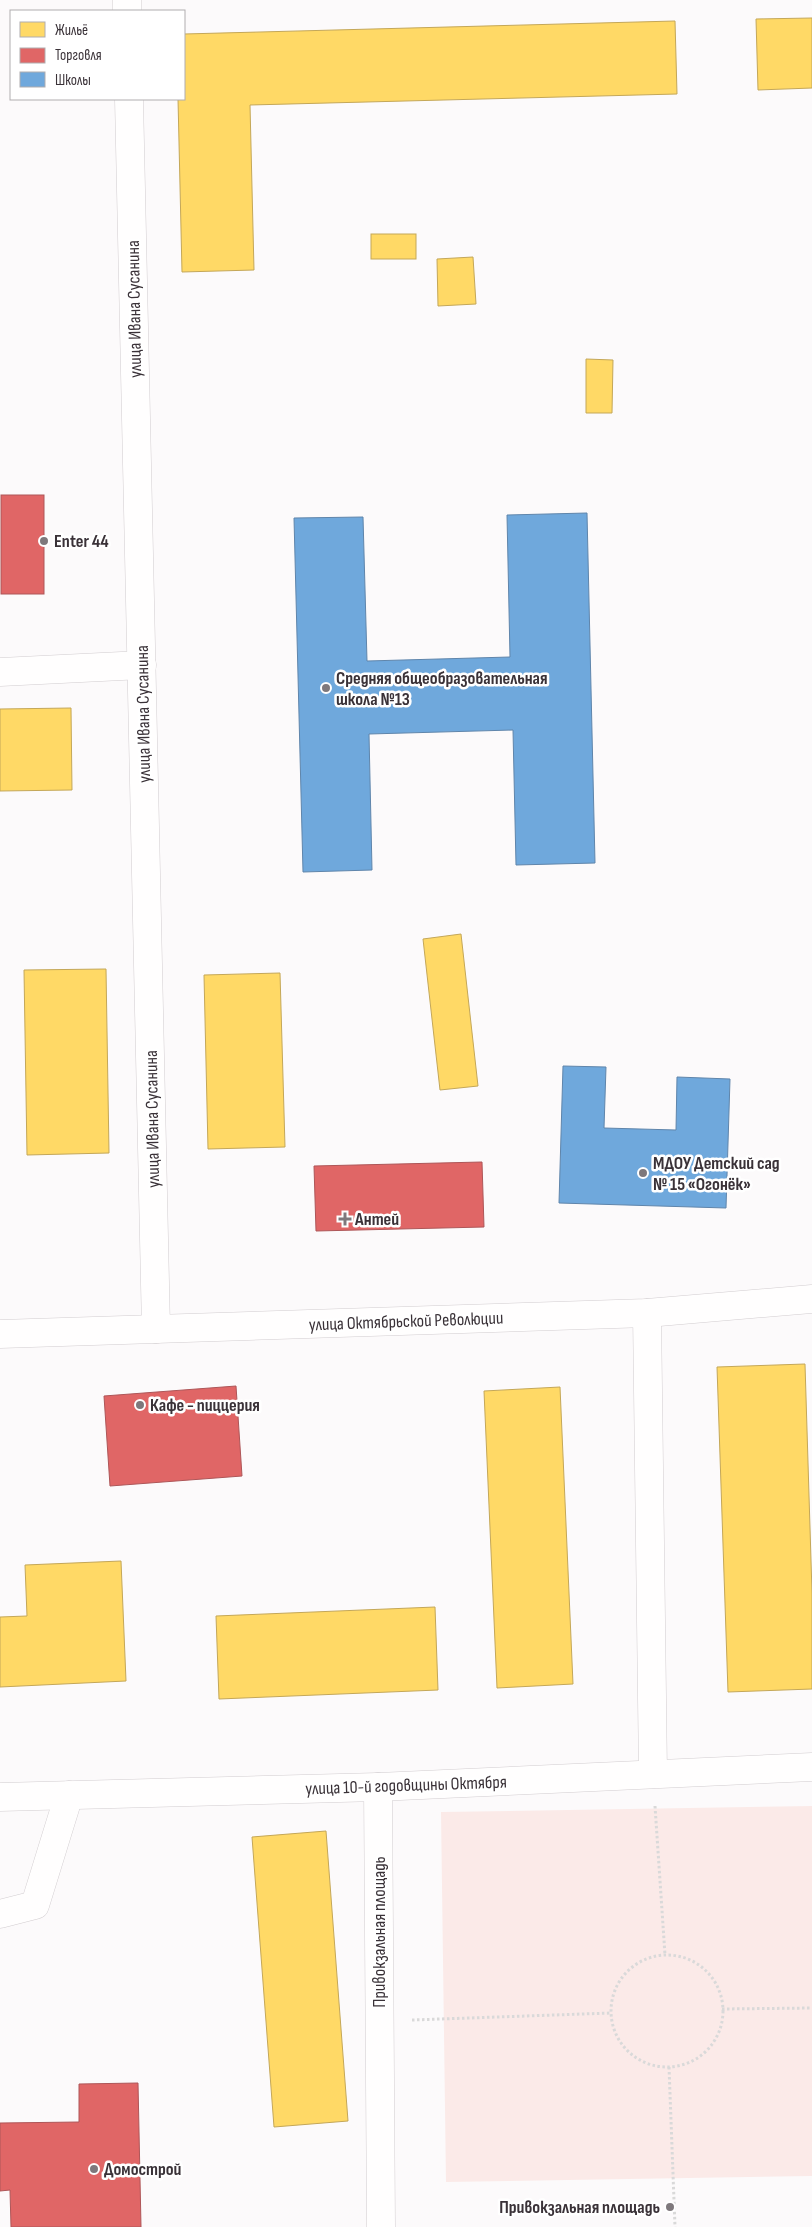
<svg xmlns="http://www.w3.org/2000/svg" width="812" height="2227" font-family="'Sofia Sans Condensed',sans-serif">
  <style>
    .green { fill: #fbeae8 }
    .homes { fill: #ffd966; stroke: #c4a758 }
    .shops { fill: #e06666; stroke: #ae5658 }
    .schools { fill: #6fa8dc; stroke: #5f85ab }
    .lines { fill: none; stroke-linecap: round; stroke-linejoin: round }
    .minor-casing { stroke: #d2cdd0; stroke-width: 29 }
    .path { stroke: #d9d9d9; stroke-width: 3; stroke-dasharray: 2.5 2.5; stroke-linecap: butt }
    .minor { stroke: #fffefe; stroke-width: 28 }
    .poi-dot { fill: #7e787c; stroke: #fff; stroke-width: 2 }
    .labels { text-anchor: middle; stroke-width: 5; stroke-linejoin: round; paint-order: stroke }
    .street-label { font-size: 18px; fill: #3a3238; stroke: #fff }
    .poi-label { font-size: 18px; font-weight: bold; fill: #3a3238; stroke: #fff; text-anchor: start }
  </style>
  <rect width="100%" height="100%" fill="#fcfafb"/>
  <path class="green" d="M812 1806V2176L446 2182 441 1812Z"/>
  <g class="homes">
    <path d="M812 18V88L758 90 756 19Z"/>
    <path d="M675 21 677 94 250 105 254 270 182 272 178 99H184V34Z"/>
    <rect x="371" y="234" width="45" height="25"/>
    <path d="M473 257 476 304 438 306 437 259Z"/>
    <path d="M586 359 613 360 612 413H586Z"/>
    <path d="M71 708 72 790 0 791V709Z"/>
    <path d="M461 934 478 1086 440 1090 423 939Z"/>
    <path d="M106 969 109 1153 27 1155 24 970Z"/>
    <path d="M280 973 285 1147 208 1149 204 975Z"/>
    <path d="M805 1364 812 1593V1689L728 1692 717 1367Z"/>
    <path d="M560 1387 573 1684 497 1688 484 1391Z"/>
    <path d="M121 1561 126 1681 0 1687V1617L27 1616 25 1565Z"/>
    <path d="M435 1607 438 1690 219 1699 216 1616Z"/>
    <path d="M326 1831 348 2121 274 2127 252 1837Z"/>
  </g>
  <g class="shops">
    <rect x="1" y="495" width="43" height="99"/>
    <path d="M482 1162 484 1227 316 1231 314 1166Z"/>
    <path d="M236 1386 242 1476 110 1486 104 1396Z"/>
    <path d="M138 2083 141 2227H11L10 2190 0 2191V2123L79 2122V2084Z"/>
  </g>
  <g class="schools">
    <path d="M587 513 595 863 516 865 513 730 369 734 372 870 303 872 294 518 363 517 367 661 510 657 507 515Z"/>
    <path d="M563 1066 606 1067 604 1128 676 1130 677 1077 730 1079 726 1208 559 1203Z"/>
  </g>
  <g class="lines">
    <g class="minor-casing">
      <g id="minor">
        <path d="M127 0V11"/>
        <path d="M129 99 156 1329"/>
        <path d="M0 672 142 665"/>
        <path d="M647 1313 653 1774"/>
        <path d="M0 1334 647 1313 812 1299"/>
        <path d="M378 1787 381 2227"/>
        <path d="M0 1797 378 1787 812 1767"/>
        <path d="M0 1914 35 1905 69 1795"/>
      </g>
    </g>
    <g class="path">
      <path d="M655 1806 665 1955"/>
      <circle cx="667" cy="2011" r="56"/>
      <path d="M722 2009 812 2008"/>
      <path d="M412 2020 611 2013"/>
      <path d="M669 2067 675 2227"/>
    </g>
    <use href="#minor" class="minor"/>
  </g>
  <g class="poi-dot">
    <circle cx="44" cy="541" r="5"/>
    <circle cx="326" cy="688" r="5"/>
    <circle cx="643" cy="1173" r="5"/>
    <path d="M342.5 1211.5h5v5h5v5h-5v5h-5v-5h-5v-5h5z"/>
    <circle cx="140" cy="1405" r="5"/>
    <circle cx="94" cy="2169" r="5"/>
    <circle cx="670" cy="2207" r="5"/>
  </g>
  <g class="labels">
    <g class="street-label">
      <text transform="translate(134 309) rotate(-91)" y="6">улица Ивана Сусанина</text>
      <text transform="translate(143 714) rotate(-91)" y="6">улица Ивана Сусанина</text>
      <text transform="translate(152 1119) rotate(-91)" y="6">улица Ивана Сусанина</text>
      <text transform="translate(406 1321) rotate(-2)" y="6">улица Октябрьской Революции</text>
      <text transform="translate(406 1785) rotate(-2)" y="6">улица 10-й годовщины Октября</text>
      <text transform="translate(379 1932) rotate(-90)" y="6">Привокзальная площадь</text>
    </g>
    <g class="poi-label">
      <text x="54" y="547">Enter 44</text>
      <text x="336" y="684">Средняя общеобразовательная<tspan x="336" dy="21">школа №13</tspan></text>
      <text x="653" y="1169">МДОУ Детский сад<tspan x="653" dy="21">№ 15 «Огонёк»</tspan></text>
      <text x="355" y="1225">Антей</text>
      <text x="150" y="1411">Кафе - пиццерия</text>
      <text x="104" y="2175">Домострой</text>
      <text x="660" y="2213" text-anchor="end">Привокзальная площадь</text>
    </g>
  </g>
  <rect x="10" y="10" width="175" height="90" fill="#ffffff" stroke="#b0adaf"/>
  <rect x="20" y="22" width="25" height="15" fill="#ffd966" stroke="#b0adaf"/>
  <text x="55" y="35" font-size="15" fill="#3a3238">Жильё</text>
  <rect x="20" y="48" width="25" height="15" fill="#e06666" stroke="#b0adaf"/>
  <text x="55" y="60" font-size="15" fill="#3a3238">Торговля</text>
  <rect x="20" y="72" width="25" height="15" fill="#6fa8dc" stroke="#b0adaf"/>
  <text x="55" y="85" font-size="15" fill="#3a3238">Школы</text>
</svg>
